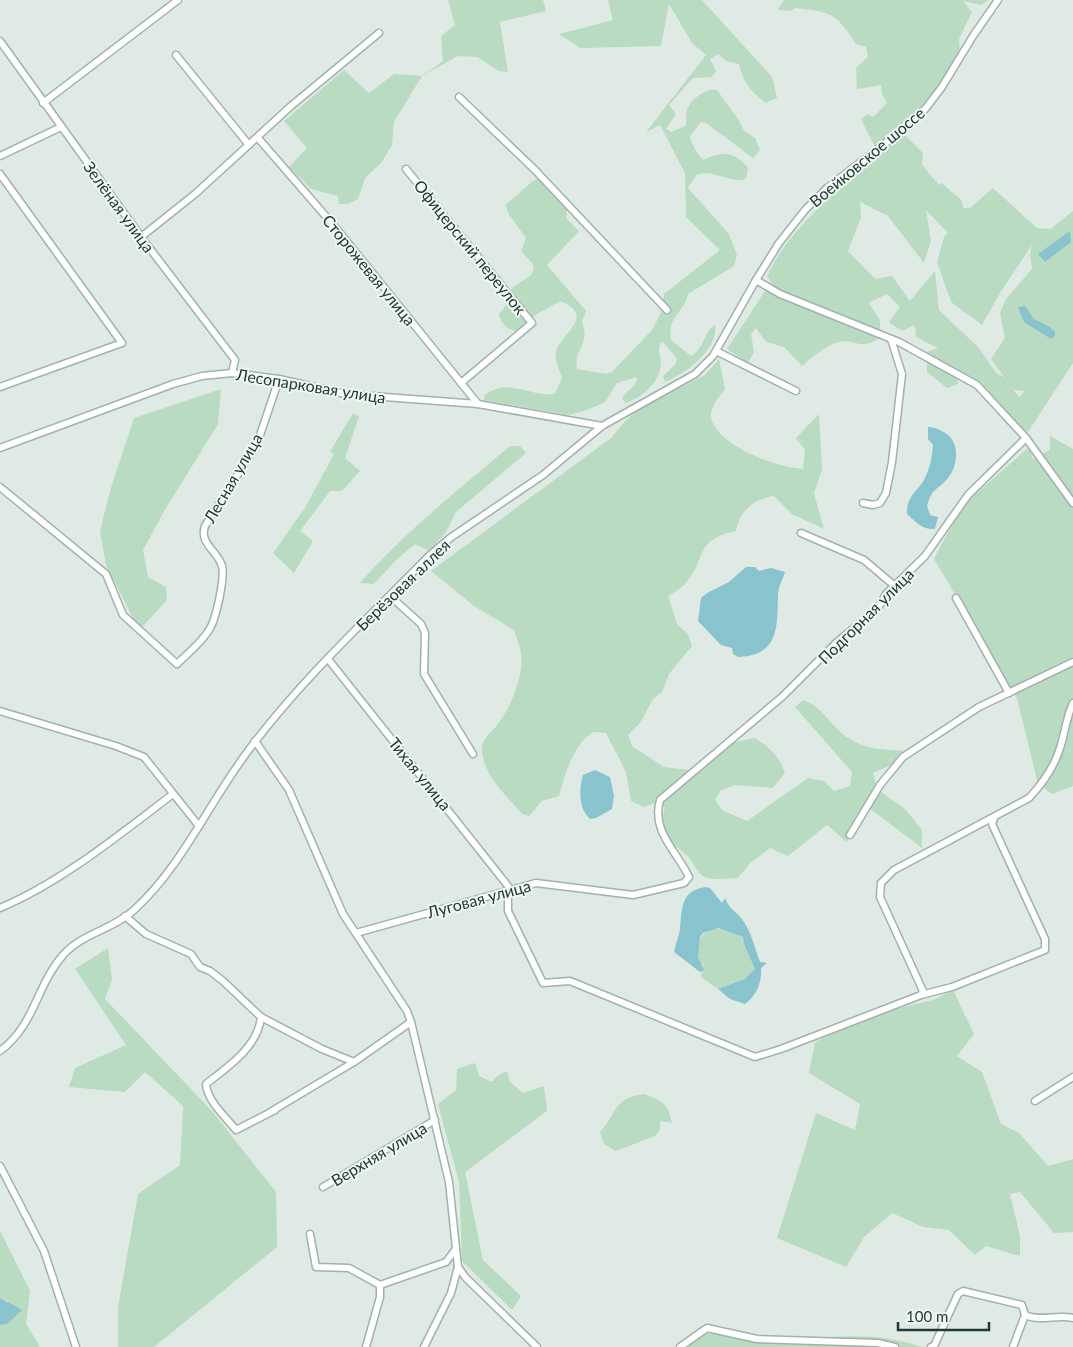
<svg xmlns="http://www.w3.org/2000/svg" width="1073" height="1347" font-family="Lato,sans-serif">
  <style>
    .green { fill: #b8dbc2; fill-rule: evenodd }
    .water { fill: #88c3ce }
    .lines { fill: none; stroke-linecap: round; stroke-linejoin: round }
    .minor-casing { stroke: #a2b1ac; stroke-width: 9 }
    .minor { stroke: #fff; stroke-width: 6 }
    .labels { text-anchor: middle; stroke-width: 4; stroke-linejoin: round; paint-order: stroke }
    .street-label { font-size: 16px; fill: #213933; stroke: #eff7f3 }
  </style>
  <rect width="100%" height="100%" fill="#dfeae5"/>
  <g class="green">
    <path d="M448 0H543L546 11 500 22 508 72 499 71 477 57 458 56 422 76 394 122 392 145 382 162 365 178 358 199 348 204H339L338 196 311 189 289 167 307 148 284 121 344 70 369 93 394 74 422 76 443 61 441 36 455 25Z"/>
    <path d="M608 0H702L772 77 777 98 766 103C751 92 743 82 739 64L726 61 718 54 710 59 716 71 712 77 693 78 669 105 676 114 666 129 671 132 685 126C688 120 685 115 687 110 691 99 706 88 717 90L738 119 744 131 755 138 760 150 753 158 706 123 701 122 690 136C691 144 698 156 704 160 720 150 737 152 748 168L746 179C732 184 715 170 697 174L688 188 729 234 737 255 734 266 688 294C684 313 667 316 671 340L691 356C706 347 703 332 715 325 719 349 685 374 665 382L663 376 675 365 677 359 662 341C656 350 661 354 661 363 660 382 643 397 626 403L622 399C626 389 637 388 637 377L617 383 605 402 590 409 569 415 484 400 485 395C509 377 531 398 555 394L562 378C560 371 554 360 556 352 560 334 598 316 560 301L535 315 518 331C507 330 501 324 499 314L510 300 512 288 531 275 534 269 532 263 521 251 526 238 508 213 506 204C539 180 536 161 568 203L566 218 579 231 547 265 586 311 582 322C591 347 573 348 577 369L606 374 612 372 652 330 663 309 664 294 720 250 686 217 685 173 660 125 646 132 706 55 692 43 669 4 661 46 581 48 559 34 613 20Z"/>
    <path d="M784 0H988L981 5 963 1 972 12 959 39 960 51 943 81 913 117 879 144 874 145 861 119 867 114 873 117 887 103 882 94 881 85 857 89 856 68 868 57 866 47 856 44C835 12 831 12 795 8L790 11 778 10Z"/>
    <path d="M904 134 923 153 922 165 939 185 942 183 962 201 963 208H970L993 188 1037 228 1051 229 1073 211V363L1028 432 1024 431 981 382 954 367H949L955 371 958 384 947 388 927 372V352L938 348 916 337 915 325 902 331 889 322 900 307 887 294 869 303 880 320V337C861 352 855 338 839 342 825 345 812 358 802 366L784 347 766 342 756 328 751 334 754 352 748 363 727 349 765 291 775 288 767 276C792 222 859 171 904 134ZM860 202 888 216 924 263 931 240 926 210 948 233 944 237 937 262 951 302 982 325 1000 293 1032 245 1030 253 1032 269 1006 299 1000 313 1005 338 991 359 1014 390 1025 391 1019 397 1004 377 996 373 979 348 939 310 935 271 910 301 892 276 875 279 848 251 861 217Z"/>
    <path d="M719 359 725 389C718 398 708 409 712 421 721 447 778 468 803 469L805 450 796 438 819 414 822 469 814 493 824 529 792 514 774 496C754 499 740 510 736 531 692 540 708 560 684 585 680 589 673 593 668 596L677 624 688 634 692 646 669 674 662 692 653 699 640 723 628 735 632 746 664 767 697 771 730 743 755 738C770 748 779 756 785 773L773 788 736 785 721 790 715 800 722 810 747 821 808 778 824 781 834 791 850 786 852 772 795 707 803 700C821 706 830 724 845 736 863 749 884 750 905 751L896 763 873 773 877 789 906 810 922 830V848L869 808 856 815 847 842 827 825 788 856 770 848 751 862 738 878C728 878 712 881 703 876 697 872 693 862 688 857 669 836 656 843 665 807L656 803 643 807 631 801 626 772 606 733 593 732C573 745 565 774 559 796L542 801 529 816 522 814C507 796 482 774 482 749 482 738 492 732 498 724 512 705 524 675 521 652 519 644 516 637 514 630L474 606 431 571 611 438 627 419 643 407 705 375Z"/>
    <path d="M221 389 218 424 166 508 143 550 148 577 166 587 167 600 142 627 136 624 106 565 100 531 110 491 134 418Z"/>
    <path d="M353 413 359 416 345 458 360 471 342 491H330L300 531 313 541 294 573 273 553 305 508 334 454 330 452Z"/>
    <path d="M1050 436 1073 449V786L1052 794 1038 784 1017 698 934 559 961 507 1029 447 1033 459 1050 450Z"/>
    <path d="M510 446H520L526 453 456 512 446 532 429 551 415 544 396 560 374 584 360 583C405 532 458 490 510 446Z"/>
    <path d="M718 929H727L742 937 755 969 743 979 718 989 701 977 703 965 698 962C699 943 696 932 718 929Z"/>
    <path d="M108 948 112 980 105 999 212 1111 276 1192 277 1247 154 1347H118V1307L138 1194 180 1165 183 1106 145 1072 125 1092 69 1087 75 1068 126 1045 75 969Z"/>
    <path d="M953 990 974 1034 957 1056 982 1072 1001 1124 1019 1133 1048 1166 1073 1159V1232L1054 1233 1020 1192 1010 1194 1020 1236V1256L986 1246 975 1255 949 1230 923 1227 892 1213 864 1237 846 1267 777 1238 816 1113 855 1130 860 1104 809 1073 815 1042 869 1015 933 1000Z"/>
    <path d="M475 1063 479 1076 492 1082 497 1076 507 1071 510 1082 523 1093 544 1086 547 1111 465 1172 483 1260 521 1296 512 1310 462 1261 459 1182 438 1104 456 1090 457 1069Z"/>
    <path d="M644 1094C663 1101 668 1103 672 1123L660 1121V1130L655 1136 616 1151 604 1144 600 1132C619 1111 612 1099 644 1094Z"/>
    <path d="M0 1231 30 1291 26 1324 40 1347H0V1325L7 1324 8 1301 0 1298Z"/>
    <path d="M728 1333C739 1336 751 1341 762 1342 785 1345 808 1339 831 1337 861 1335 894 1337 922 1347H680L705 1334Z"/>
  </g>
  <g class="water">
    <path d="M1070 231 1071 242 1045 262 1038 254Z"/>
    <path d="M1025 306 1034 319 1050 327 1055 332V336L1051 339 1024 322 1018 307Z"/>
    <path d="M928 427C935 427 944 431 949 436 960 446 957 469 947 479 936 492 933 486 927 506L930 515 938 517 935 529C922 530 916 522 907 514 906 497 916 493 924 480 930 469 932 457 933 445L928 439Z"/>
    <path d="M746 567H755L759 571 771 568 785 572C783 579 778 587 778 595 777 625 780 656 738 657L733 654 732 648 721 645 698 621 701 598 707 593 729 582Z"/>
    <path d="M595 770 610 777 614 796 612 809 596 818 590 819C578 808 579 789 583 775Z"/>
    <path d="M706 887 710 888 722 903 725 898C729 910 738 912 744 922 752 934 755 949 760 962L767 963 761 968C762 982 757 995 745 1004L730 999 718 989 744 979 755 969 744 944 743 937 719 928 703 933 700 937 698 957 704 970 700 972 674 952C675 945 679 937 680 929 682 910 680 890 706 887Z"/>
    <path d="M0 1298 22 1310 7 1324 0 1325Z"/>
  </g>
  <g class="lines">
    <g class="minor-casing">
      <g id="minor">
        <path d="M0 41 141 237 235 360 232 373"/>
        <path d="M176 55 249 145"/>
        <path d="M459 97 535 170 667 310"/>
        <path d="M43 103 178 0"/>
        <path d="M258 138 336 228 478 404"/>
        <path d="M0 156 61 127"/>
        <path d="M406 169 532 323 461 383"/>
        <path d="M0 174 122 343 0 387"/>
        <path d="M141 237 195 194 291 106 379 33"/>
        <path d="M756 280 780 294 899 342 977 385 1026 438 1073 503"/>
        <path d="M716 351 796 391"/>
        <path d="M0 448 173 384 202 376 232 373 279 379 345 394 478 404 602 426"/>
        <path d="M0 487 106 574 123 615 177 664C187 654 202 642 209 630 216 620 225 578 222 566 217 550 199 544 205 526L257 444 279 379"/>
        <path d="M863 503 873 505 880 503 886 493 892 462 902 374 891 339"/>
        <path d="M801 533 864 560 896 587"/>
        <path d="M390 596 421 624 425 633 424 674 473 754"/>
        <path d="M956 598 1009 693"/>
        <path d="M328 659 508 886V911L543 983 570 981 755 1057 781 1049 921 995 923 991 880 897 881 883 894 870 1029 798C1043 783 1054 768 1060 748 1065 733 1066 718 1073 703"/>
        <path d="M0 711 116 746 144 757 199 826"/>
        <path d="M255 741 289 790 343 914 407 1011 411 1022 449 1182 458 1267 466 1278 537 1347"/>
        <path d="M850 835 880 785 903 757 979 707 1073 662"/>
        <path d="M0 908C62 882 120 834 173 794"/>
        <path d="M125 916 146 934 191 954 200 967 210 971 223 981 261 1017 322 1049 354 1062"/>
        <path d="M356 933 536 883 633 895 684 883 689 877C677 851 651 832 660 800L783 696 836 643 878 608 886 594 925 556 968 495 1026 438"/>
        <path d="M921 995 952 987 1045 950V939L992 824 994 819"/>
        <path d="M261 1017C258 1047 228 1067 206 1084 207 1101 226 1117 236 1130L275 1110"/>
        <path d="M0 1051C36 1024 36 985 64 954 83 933 114 929 134 910 184 864 210 800 251 747 304 677 368 618 429 556L450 538 543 475 602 426 695 374 713 356 756 280 779 243 805 210 827 188 905 128 926 108 942 87 973 36 998 0"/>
        <path d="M1035 1101 1073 1077"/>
        <path d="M272 1111 354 1062 411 1022"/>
        <path d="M0 1166 44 1251 76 1347"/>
        <path d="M323 1187 435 1120"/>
        <path d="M310 1234 316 1267 349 1268 380 1285"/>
        <path d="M380 1285 446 1262 455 1250"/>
        <path d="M366 1347 380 1297V1285"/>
        <path d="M424 1347 451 1293 458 1267"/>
        <path d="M680 1347 707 1328 757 1339 878 1343 895 1347"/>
        <path d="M931 1347 934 1346 958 1294 963 1291 1022 1305 1025 1315C1039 1322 1058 1314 1073 1318"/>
        <path d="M1013 1347 1025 1315"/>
      </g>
    </g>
    <use href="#minor" class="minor"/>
  </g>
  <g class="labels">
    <g class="street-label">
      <text transform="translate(867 157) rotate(-40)" y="6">Воейковское шоссе</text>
      <text transform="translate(119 207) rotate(54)" y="6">Зелёная улица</text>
      <text transform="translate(470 247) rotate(51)" y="6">Офицерский переулок</text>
      <text transform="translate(369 270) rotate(51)" y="6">Сторожевая улица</text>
      <text transform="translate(311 386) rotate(9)" y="6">Лесопарковая улица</text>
      <text transform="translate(233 478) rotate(-60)" y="6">Лесная улица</text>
      <text transform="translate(403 585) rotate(-44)" y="6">Берёзовая аллея</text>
      <text transform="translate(866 616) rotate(-45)" y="6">Подгорная улица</text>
      <text transform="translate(420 774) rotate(51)" y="6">Тихая улица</text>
      <text transform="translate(479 899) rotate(-15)" y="6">Луговая улица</text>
      <text transform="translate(379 1154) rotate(-31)" y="6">Верхняя улица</text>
    </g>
  </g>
  <path d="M898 1322v8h91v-8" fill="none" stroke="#213933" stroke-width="2.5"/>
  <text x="906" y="1322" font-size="15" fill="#213933" stroke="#eff7f3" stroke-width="4" paint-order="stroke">100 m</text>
</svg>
